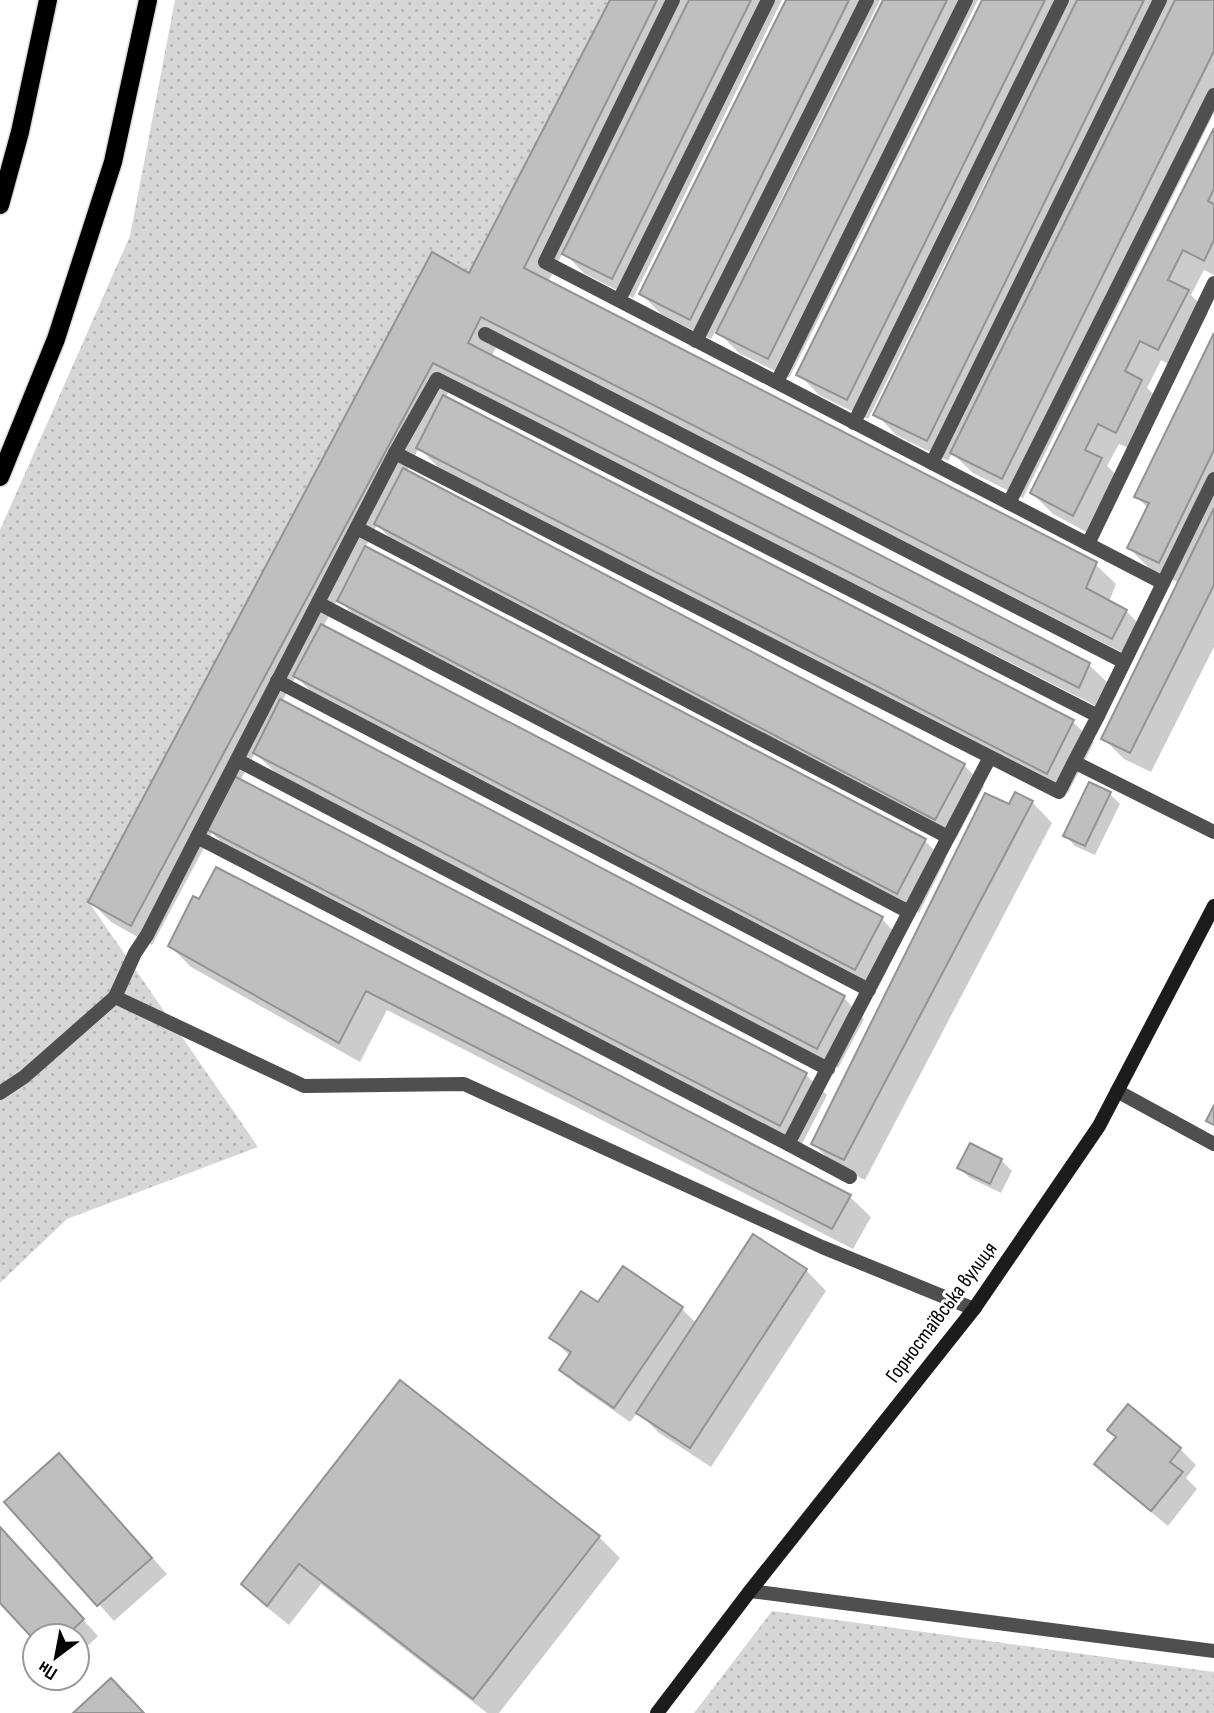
<svg xmlns="http://www.w3.org/2000/svg" width="1214" height="1713" font-family="'Sofia Sans Condensed',sans-serif">
  <style>
    .green { fill: url(#green-dots) }
    .shadow { fill: #0003 }
    .building { fill: #bfbfbf; stroke: #939393; stroke-width: 2 }
    .lines { fill: none; stroke-linecap: round; stroke-linejoin: round }
    .primary-casing { stroke: #dbdbdb; stroke-width: 21 }
    .service { stroke: #4f4f4f; stroke-width: 14 }
    .minor { stroke: #4f4f4f; stroke-width: 14 }
    .secondary { stroke: #1c1c1c; stroke-width: 14 }
    .primary { stroke: #000; stroke-width: 18 }
    .labels { text-anchor: middle; stroke-width: 6; stroke-linejoin: round; paint-order: stroke }
    .street-label { font-size: 21px; fill: #000; stroke: #fff }
  </style>
  <defs>
    <pattern id="green-dots" width="8" height="8" patternUnits="userSpaceOnUse" patternTransform="scale(1.75)"><rect width="8" height="8" fill="#d6d6d6"/><path d="M2 2h.1M6 6h.1" fill="none" stroke="#b6b6b6" stroke-width="1.8" stroke-linecap="round"/></pattern>
  </defs>
  <rect width="100%" height="100%" fill="#fff"/>
  <g class="green">
    <path d="M175 0H610L469 273 432 253 88 901 258 1147 67 1219 0 1283V530L130 236Z"/>
    <path d="M772 1611 1214 1672V1713H694Z"/>
  </g>
  <g class="shadow">
    <path d="M612 0H782L633 298 585 274 563 252 548 282 1095 564 1116 584 1109 602 1126 611 1147 632 1133 658 502 337 491 357 1089 665 1110 685 1100 708 454 382 445 398 1073 722 1094 742 1068 793 439 468 419 448 406 472 964 765 984 786 956 839 397 545 377 525 365 548 925 841 945 861 919 913 360 621 338 599 323 627 882 919 902 940 877 990 316 697 296 676 282 702 844 998 864 1019 838 1068 276 773 255 753 240 781 806 1075 827 1095 801 1146 229 850 212 833 152 945 111 922 90 901 469 275Z"/>
    <path d="M788 0H880L747 268 750 270 885 0H978L789 378 739 353 716 330 711 339 662 315 641 294Z"/>
    <path d="M984 0H1214V113L1023 498 973 473 952 453 948 461 896 435 876 414 993 174 990 173 868 419 819 395 799 374Z"/>
    <path d="M1214 132V275L1204 270 1191 295 1208 313 1179 370 1161 360 1147 388 1162 402 1137 452 1119 444 1107 466 1122 480 1094 536 1053 514 1032 493Z"/>
    <path d="M1214 337V647L1151 772 1124 759 1104 739 1179 583 1150 569 1129 548 1148 508 1136 496Z"/>
    <path d="M1110 794 1120 804 1095 855 1075 846 1065 835Z"/>
    <path d="M1032 802 1052 823 865 1180 833 1164 813 1143 1010 807Z"/>
    <path d="M217 870 850 1197 871 1217 853 1249 387 1010 360 1062 191 967 170 946 200 901Z"/>
    <path d="M1001 1160 1012 1171 1001 1193 970 1178 959 1168Z"/>
    <path d="M806 1270 826 1291 711 1467 659 1433 638 1412 630 1422 577 1385 561 1370 570 1356 551 1338 599 1304 682 1309 696 1323Z"/>
    <path d="M401 1382 599 1537 620 1558 499 1713H487L321 1584 289 1625 264 1605 243 1584Z"/>
    <path d="M1128 1407 1180 1449 1196 1465 1186 1478 1197 1489 1168 1526 1112 1480 1096 1464 1117 1438Z"/>
    <path d="M75 1471 167 1574 114 1621 7 1502Z"/>
    <path d="M0 1528 98 1636 77 1656V1636H35V1639L0 1600Z"/>
  </g>
  <g class="building">
    <path d="M610 0H657L524 268 1097 562 1086 588 1127 610 1112 639 481 317 468 343 1090 663 1079 688 433 363 131 926 88 902 432 252 469 273Z"/>
    <path d="M689 0H751L612 279 562 254Z"/>
    <path d="M786 0H849L690 320 639 294Z"/>
    <path d="M883 0H947L768 359 716 333Z"/>
    <path d="M982 0H1045L847 400 796 375Z"/>
    <path d="M1077 0H1144L927 441 873 415Z"/>
    <path d="M1175 0H1214V51L1002 479 950 453Z"/>
    <path d="M1214 128V189L1208 201 1214 204V240L1204 261 1183 250 1168 280 1189 290 1158 350 1140 341 1125 371 1142 380 1116 433 1098 424 1085 450 1102 458 1073 516 1030 493Z"/>
    <path d="M1214 333V450L1159 563 1127 548 1149 503 1134 497Z"/>
    <path d="M443 395 1074 720 1047 774 416 448Z"/>
    <path d="M403 468 965 764 935 820 374 524Z"/>
    <path d="M1214 508V585L1130 753 1101 739Z"/>
    <path d="M365 546 926 839 897 894 337 601Z"/>
    <path d="M321 624 883 917 855 970 293 676Z"/>
    <path d="M280 699 845 996 817 1049 253 753Z"/>
    <path d="M234 776 807 1073 780 1126 206 829Z"/>
    <path d="M1089 782 1111 792 1085 846 1063 836Z"/>
    <path d="M1015 792 1033 801 844 1160 811 1144 985 793 1009 804Z"/>
    <path d="M216 867 851 1195 832 1229 366 991 339 1043 168 946 193 896 199 899Z"/>
    <path d="M1214 1105V1125L1206 1121Z"/>
    <path d="M970 1143 1002 1159 990 1184 957 1168Z"/>
    <path d="M753 1234 807 1269 690 1448 636 1413Z"/>
    <path d="M623 1266 683 1307 614 1408 559 1370 571 1352 549 1338 581 1291 598 1302Z"/>
    <path d="M400 1380 600 1536 473 1699 299 1564 267 1606 241 1584Z"/>
    <path d="M1128 1404 1181 1448 1170 1462 1183 1472 1151 1511 1094 1464 1116 1437 1107 1430Z"/>
    <path d="M59 1453 152 1558 97 1606 4 1502Z"/>
    <path d="M0 1527 84 1619 66 1636H35V1641L0 1603Z"/>
    <path d="M111 1678 144 1713H73Z"/>
  </g>
  <g class="lines">
    <g class="primary-casing">
      <g id="primary">
        <path d="M0 205 20 132 48 0"/>
        <path d="M0 477 56 339 113 162 148 0"/>
      </g>
    </g>
    <g class="service">
      <path d="M673 0 545 262 1163 583"/>
      <path d="M619 300 768 0"/>
      <path d="M485 334 1124 662"/>
      <path d="M696 341 867 0"/>
      <path d="M777 382 966 0"/>
      <path d="M854 423 1062 0"/>
      <path d="M395 453 197 837 788 1144 990 757"/>
      <path d="M932 463 1160 0"/>
      <path d="M1009 503 1214 95"/>
      <path d="M357 528 948 837"/>
      <path d="M1088 544 1214 283"/>
      <path d="M318 603 909 912"/>
      <path d="M277 681 869 990"/>
      <path d="M1098 716 1214 479"/>
      <path d="M237 760 828 1069"/>
      <path d="M1074 762 1098 716 437 379 395 453 1059 792 1074 762 1214 832"/>
      <path d="M115 997 135 953 147 935 197 837"/>
      <path d="M0 1093 24 1077 115 997 304 1086 464 1084 822 1247 974 1309"/>
      <path d="M788 1144 850 1177"/>
      <path d="M750 1591 1214 1651"/>
    </g>
    <path class="minor" d="M1117 1091 1214 1144"/>
    <path class="secondary" d="M657 1713 750 1591 974 1309 1099 1126 1214 906"/>
    <use href="#primary" class="primary"/>
  </g>
  <g class="labels">
    <g class="street-label">
      <text transform="translate(941 1312) rotate(-53)" y="7">Горностаївська вулиця</text>
    </g>
  </g>
  <g transform="translate(56 1657) rotate(212)"><circle r="33" fill="#ffffff" stroke="#999999" stroke-width="2"/>
  <path d="M0-5L12 26L0 18L-12 26Z" fill="#000000"/>
  <text y="-10" font-size="19" font-weight="bold" text-anchor="middle" fill="#000000">Пн</text>
  </g>
</svg>
